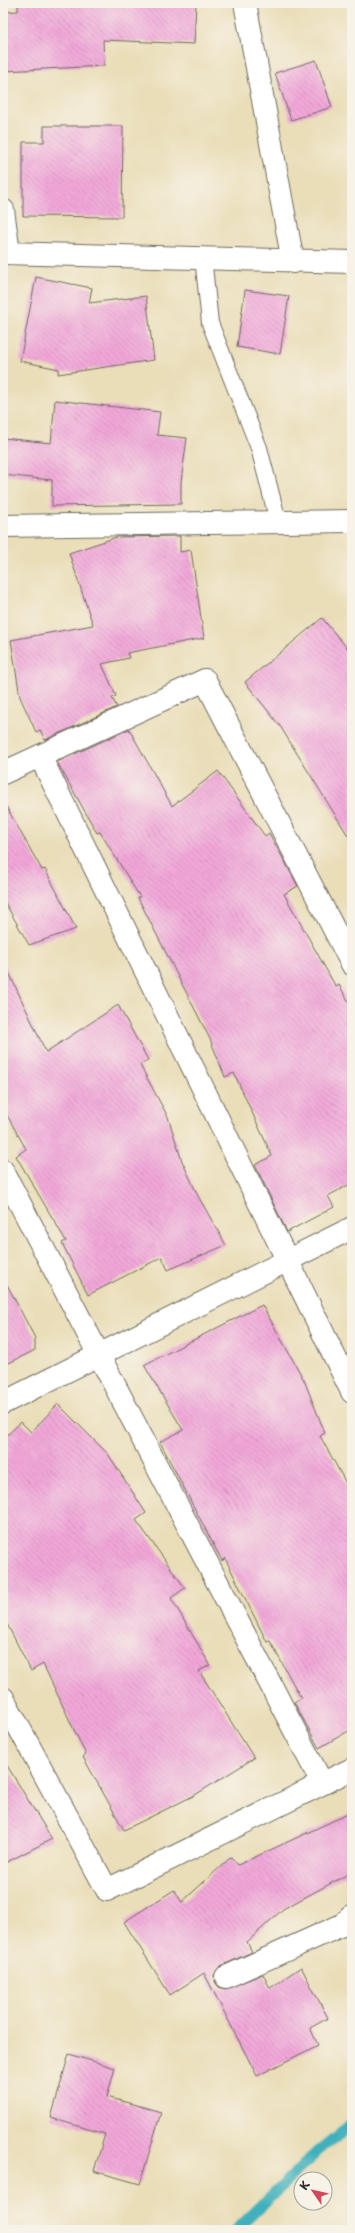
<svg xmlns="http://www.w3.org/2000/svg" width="355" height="2233" font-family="'Playpen Sans',sans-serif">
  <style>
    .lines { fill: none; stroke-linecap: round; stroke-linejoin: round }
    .stream { stroke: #41b1bc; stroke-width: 11 }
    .building { fill: url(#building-back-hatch) }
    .service-casing { stroke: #6e6a5d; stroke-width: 18 }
    .minor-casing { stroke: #6e6a5d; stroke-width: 24 }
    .service { stroke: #fff; stroke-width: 16 }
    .minor { stroke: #fff; stroke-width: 22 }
  </style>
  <defs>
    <pattern id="building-back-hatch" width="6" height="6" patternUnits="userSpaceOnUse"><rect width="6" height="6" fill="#f2a8da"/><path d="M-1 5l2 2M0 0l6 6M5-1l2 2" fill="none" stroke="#c489b1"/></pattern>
  </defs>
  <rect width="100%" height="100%" fill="#f7f3e8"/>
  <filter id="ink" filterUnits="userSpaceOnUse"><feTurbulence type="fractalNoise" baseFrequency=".025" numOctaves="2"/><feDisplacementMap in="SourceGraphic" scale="8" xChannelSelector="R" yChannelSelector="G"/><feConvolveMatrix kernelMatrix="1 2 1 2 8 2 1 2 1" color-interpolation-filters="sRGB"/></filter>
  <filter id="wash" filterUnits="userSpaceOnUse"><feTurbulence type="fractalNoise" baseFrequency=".012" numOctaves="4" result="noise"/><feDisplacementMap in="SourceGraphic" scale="16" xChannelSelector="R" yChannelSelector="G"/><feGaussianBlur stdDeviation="0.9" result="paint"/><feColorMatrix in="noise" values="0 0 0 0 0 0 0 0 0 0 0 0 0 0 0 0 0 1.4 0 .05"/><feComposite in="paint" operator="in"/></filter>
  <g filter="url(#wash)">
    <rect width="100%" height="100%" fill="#eadeb9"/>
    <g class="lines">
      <path class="stream" d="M236 2230 318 2151 352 2123"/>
    </g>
    <g id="blocks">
      <g class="building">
        <path d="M18 3H196L194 44 103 40 104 66 3 71V12L18 11Z"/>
        <path d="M316 60 332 107 291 120 275 73Z"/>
        <path d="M44 126H123L122 217 23 216V142H44Z"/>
        <path d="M36 277 92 288 89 303 146 296 154 360 58 374 59 369 20 361Z"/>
        <path d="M245 290 289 296 280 354 237 347Z"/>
        <path d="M55 400 160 412 157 435 187 438 181 482V504L52 506V480L3 475V438L51 443Z"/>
        <path d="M180 536V552L191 550 204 638 127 653 129 658 102 664 116 696 112 698 117 707 45 740 40 730 36 732 20 697 11 640 93 625 69 553 117 537Z"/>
        <path d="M322 618 352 654V842L280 726 245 682Z"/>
        <path d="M129 729 172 806 218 771 265 836 269 833 298 886 284 894 336 987 339 985 352 1007V1183L328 1196 334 1207 287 1232 255 1165 272 1156 234 1073 225 1077 210 1039 138 898 140 897 100 832 97 833 57 762Z"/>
        <path d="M3 801 42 870 45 869 76 929 29 945 3 899Z"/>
        <path d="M3 960 46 1052 118 1005 148 1060 140 1065 168 1117 182 1161 198 1196 226 1245 168 1270 162 1257 88 1295 62 1243 66 1241 16 1156 26 1149 3 1108Z"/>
        <path d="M3 1277 35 1338V1350L3 1366Z"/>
        <path d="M262 1305 304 1380 325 1433 320 1436 352 1494V1729L319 1748 294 1702 301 1698 270 1641 267 1642 225 1558 222 1561 160 1442 183 1430 144 1365Z"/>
        <path d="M58 1404 108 1454 146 1513 136 1520 185 1588 171 1598 210 1665 199 1671 254 1758 195 1795 124 1830 83 1757 86 1755 43 1664 31 1671 3 1616V1439L21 1422 31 1432Z"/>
        <path d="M3 1759 52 1839 3 1864Z"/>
        <path d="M352 1812V1872L283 1909 247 1942 252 1952 221 1966 214 1975 215 1982 219 1987 225 1989 263 1974 270 1988 301 1967 328 2018 310 2028 318 2045 257 2076 204 1973 170 1995 124 1922 174 1890 182 1902 231 1857 238 1865Z"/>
        <path d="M69 2054 115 2068 107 2097 161 2112 140 2184 94 2171 105 2134 51 2118Z"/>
      </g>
    </g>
  </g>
  <g filter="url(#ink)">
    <use href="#blocks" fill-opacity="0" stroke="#6e6a5d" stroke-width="1"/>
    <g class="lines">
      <g class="service-casing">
        <path id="service" d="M203 257 210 323 259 448 278 521"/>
      </g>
      <g class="minor-casing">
        <g id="minor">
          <path d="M245 3 293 262"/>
          <path d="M3 210 9 253"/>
          <path d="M3 253 352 262"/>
          <path d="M3 526 352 521"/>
          <path d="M40 756 352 1392"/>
          <path d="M3 773 205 680 352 964"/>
          <path d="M3 1171 322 1783"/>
          <path d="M3 1403 352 1228"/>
          <path d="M3 1698 107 1890 352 1769"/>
          <path d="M226 1977 342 1925 352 1916"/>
        </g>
      </g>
      <use href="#service" class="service"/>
      <use href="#minor" class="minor"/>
    </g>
  </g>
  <rect width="355" height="2233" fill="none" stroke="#f7f3e8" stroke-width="16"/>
  <g transform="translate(313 2191) rotate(304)"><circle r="19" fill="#f7f3e8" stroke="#a5a39c"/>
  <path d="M0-3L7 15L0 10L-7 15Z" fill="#d1495b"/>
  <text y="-6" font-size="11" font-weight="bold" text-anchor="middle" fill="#2b2b2b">K</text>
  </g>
</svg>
